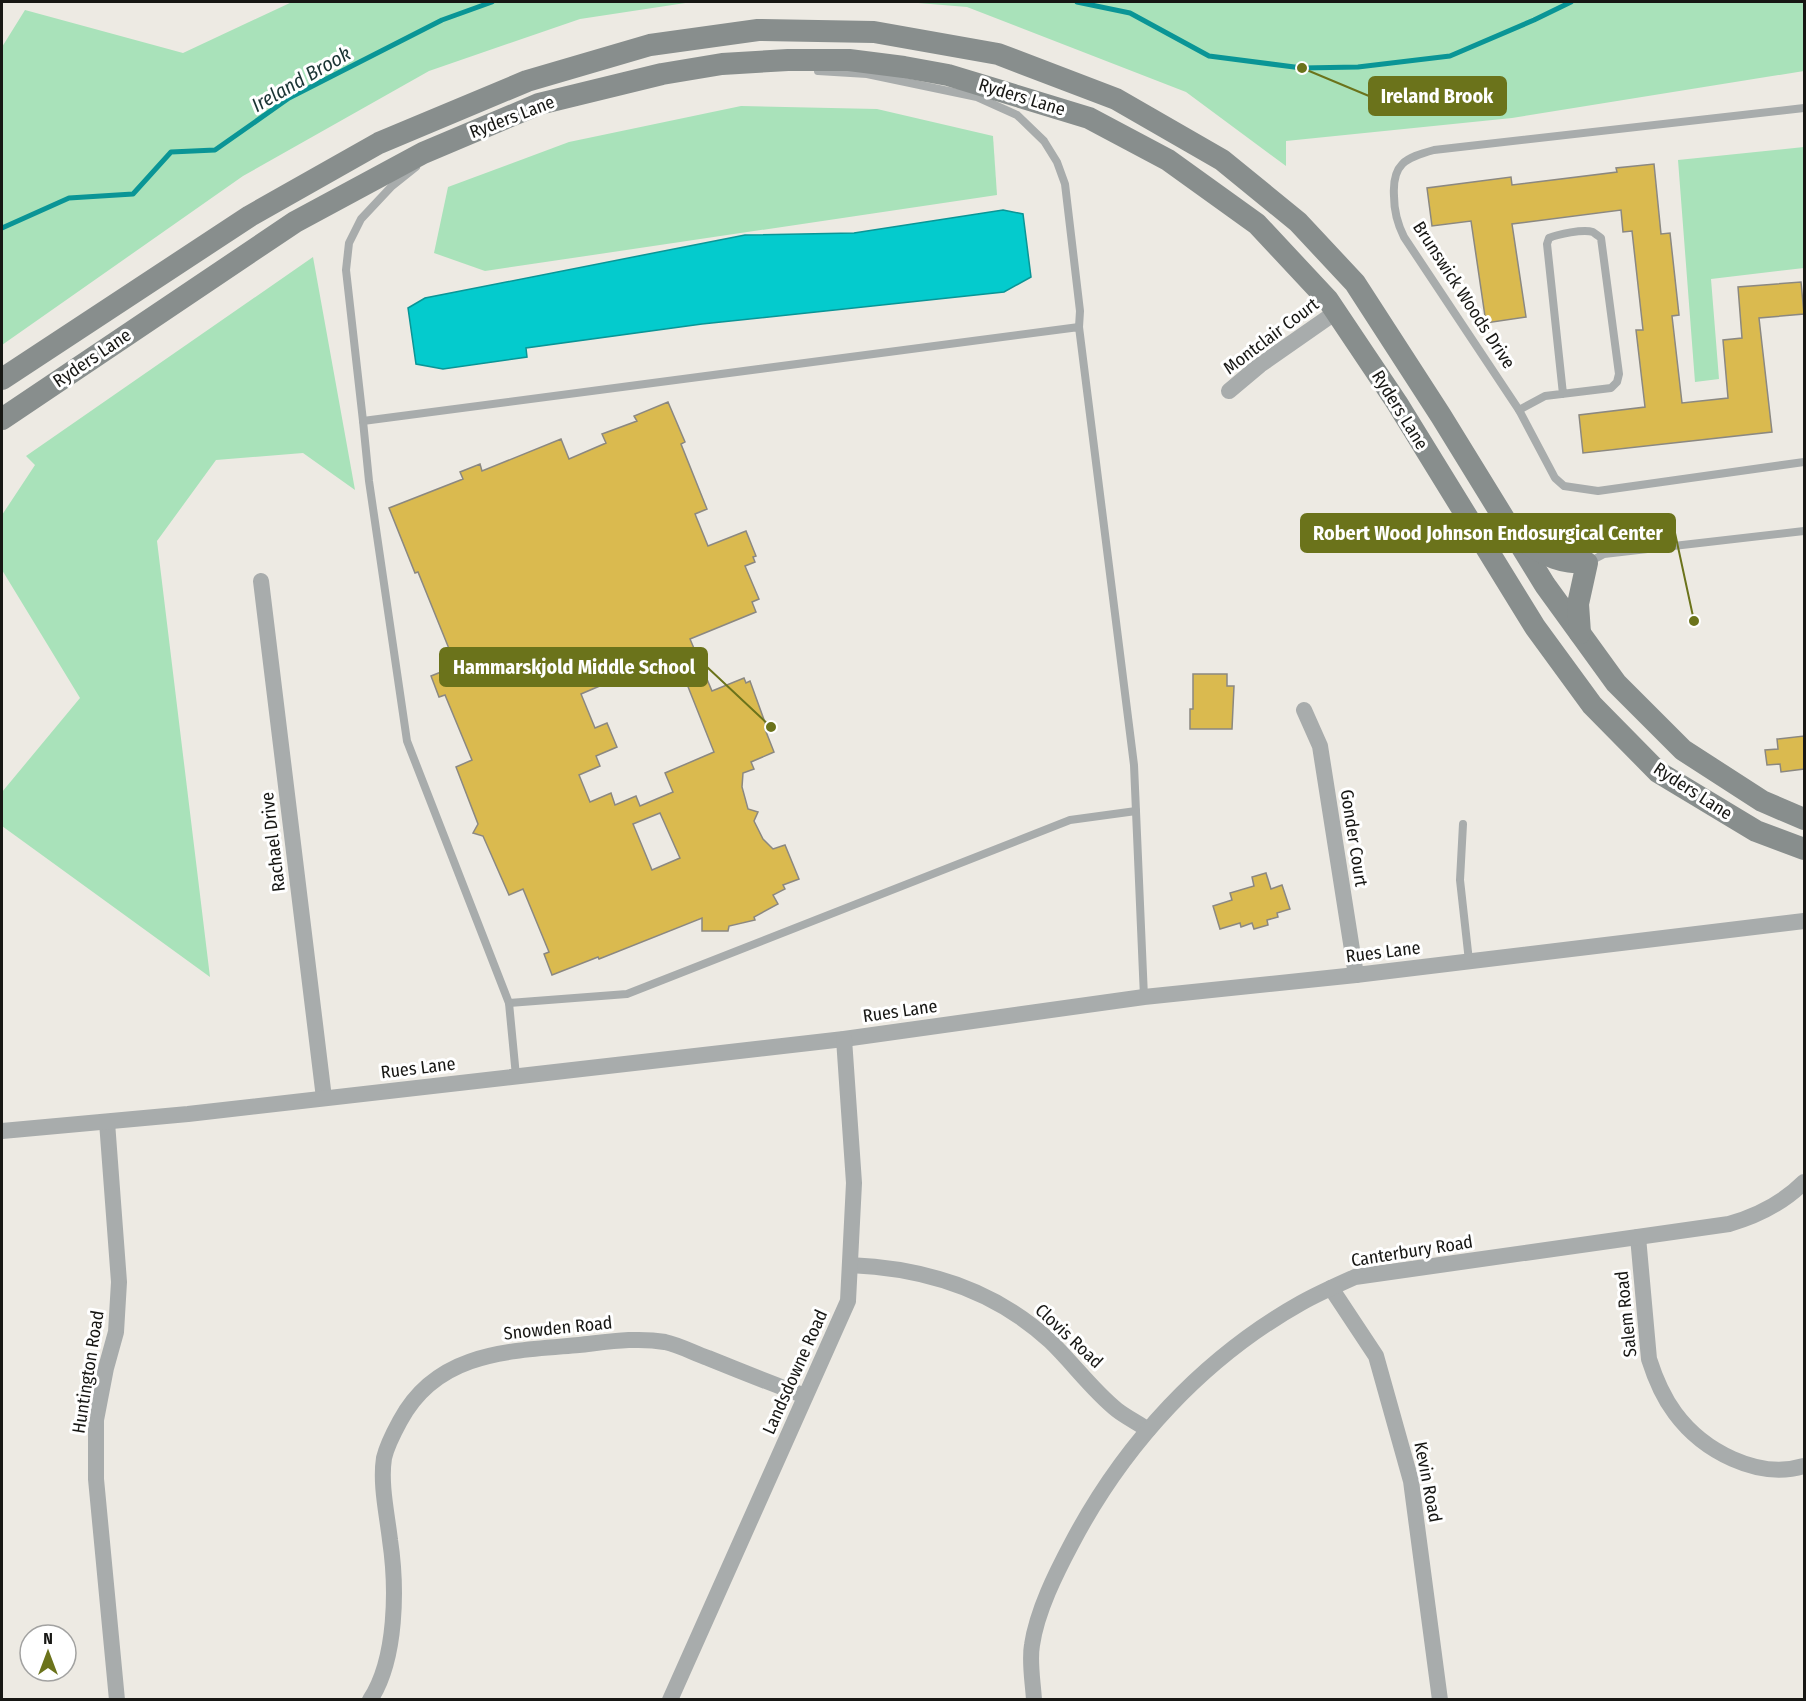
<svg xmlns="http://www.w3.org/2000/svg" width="1806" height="1701" font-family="'Fira Sans Condensed',sans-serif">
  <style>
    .green { fill: #a9e2ba }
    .water { fill: #04cbcd; stroke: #0a9596; stroke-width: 1.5 }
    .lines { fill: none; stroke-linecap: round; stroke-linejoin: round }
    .stream { stroke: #0a9596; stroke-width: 5 }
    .building { fill: #daba4f; stroke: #8b8881; stroke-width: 1.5; fill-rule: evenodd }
    .lane { stroke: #a8acac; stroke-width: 8 }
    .street { stroke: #a8acac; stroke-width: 16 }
    .secondary { stroke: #888e8d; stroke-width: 22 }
    .labels { text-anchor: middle; stroke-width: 6; stroke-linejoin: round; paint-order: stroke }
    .street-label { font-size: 18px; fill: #171714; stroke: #fff }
    .water-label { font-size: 20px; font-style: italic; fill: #1a3434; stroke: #fff }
    .leader { fill: none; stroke: #6b731b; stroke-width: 2 }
    .callout-dot { fill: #6b731b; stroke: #fff; stroke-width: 2 }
    .callout { fill: #6b731b; stroke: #6b731b; stroke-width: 2 }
    .callout-label { font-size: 20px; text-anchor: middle; font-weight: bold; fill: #fff }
  </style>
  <rect width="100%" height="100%" fill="#edeae3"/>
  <g class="green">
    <path d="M292 2H692L580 19 429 71 243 176 2 345V47L25 10 183 53Z"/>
    <path d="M906 2H1804V71L1512 118 1286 141V166L1186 92 967 7Z"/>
    <path d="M741 106 877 109 993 136 997 195 485 271 434 253 448 187 569 142Z"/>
    <path d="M1804 147V268L1711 279 1719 379 1695 382 1678 160Z"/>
    <path d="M313 257 355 490 303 453 216 460 157 541 210 977 2 826V792L80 698 2 570V515L35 465 26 456Z"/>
  </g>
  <path class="water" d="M1003 210 1023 214 1031 277 1004 292 702 324 526 348 527 357 443 369 416 364 408 308 425 298 745 235 854 233Z"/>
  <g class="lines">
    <g class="stream">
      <path d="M1077 2 1130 13 1209 56 1302 68 1358 67 1450 56 1534 20 1571 2"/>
      <path d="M2 228 69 198 133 194 171 152 215 150 289 98 442 20 492 2"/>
    </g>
  </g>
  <g class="building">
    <path d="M1654 164 1661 234 1670 233 1679 315 1672 316 1682 403 1728 398 1723 340 1742 338 1738 287 1801 282 1804 314 1759 318 1772 432 1583 453 1579 415 1645 407 1636 330H1643L1632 231 1623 232 1621 210 1512 224 1526 317 1486 323 1471 221 1432 226 1427 188 1511 177 1512 185 1617 172 1616 168Z"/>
    <path d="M668 402 685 442 681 444 707 509 695 514 708 546 746 531 756 556 753 557 755 562 745 566 759 599 752 602 756 612 690 639 712 691 744 678 746 683 750 681 767 728 765 729 774 752 751 762 754 769 743 773 742 787 748 809 758 812 754 821 763 839 773 849 785 845 799 879 783 885 785 889 773 895 778 904 754 917 755 920 729 926 728 931H702V918L599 959 598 957 552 975 544 954 549 952 523 889 509 895 483 836 473 833 478 824 456 767 472 760 445 695 439 697 431 676 456 666 418 572 415 573 389 508 463 479 460 472 480 464 482 471 561 439 569 459 606 443 602 434 637 421 634 416ZM675 654 714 752 665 773 673 792 640 806 636 796 615 805 611 793 590 802 579 775 600 766 596 756 617 747 607 723 595 728 581 694ZM660 813 680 858 652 870 633 824Z"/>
    <path d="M1193 674H1227V686H1234L1232 729H1190V709H1193Z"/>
    <path d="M1804 736V769L1781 772 1780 764 1767 765 1765 750 1778 749 1777 739Z"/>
    <path d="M1266 873 1271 889 1282 885 1290 909 1277 913 1278 917 1267 920 1268 925 1254 929 1252 923 1241 927 1240 923 1220 929 1213 906 1232 900 1230 893 1254 886 1252 877Z"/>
  </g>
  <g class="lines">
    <g class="lane">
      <path d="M818 71 867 74 977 97 1017 115 1044 141 1057 162 1065 184 1080 311 1079 327"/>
      <path d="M1804 108 1434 150C1405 158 1392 164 1394 196 1394 212 1397 223 1404 237L1519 410 1555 478 1564 486 1598 491 1804 462"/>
      <path d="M1519 410 1545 396 1611 388 1617 382 1619 374 1601 238C1600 237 1594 233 1593 232 1583 229 1558 234 1549 238L1547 244 1563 394"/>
      <path d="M363 421 346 270 349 243 361 219 391 187 416 167"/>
      <path d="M1587 563 1604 554 1804 531"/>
      <path d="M1463 824 1460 880 1469 961"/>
      <path d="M509 1003 627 994 1070 820 1136 811"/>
      <path d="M516 1076 509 1003 407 741 369 481 363 421 1079 327 1134 765 1144 997"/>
    </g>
    <g class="street">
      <path d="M1229 391 1260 365 1336 312"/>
      <path d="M261 581 324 1098"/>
      <path d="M1304 710 1320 746 1356 975"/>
      <path d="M107 1122 119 1282 116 1332 106 1368 96 1420V1479L117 1700"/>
      <path d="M2 1131 188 1114 844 1039 1144 997 1356 975 1804 921"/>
      <path d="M1638 1237 1649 1359C1655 1378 1663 1397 1675 1413 1703 1451 1758 1480 1804 1466"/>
      <path d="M850 1265C924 1268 995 1290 1050 1341 1073 1363 1092 1390 1117 1410 1126 1417 1138 1423 1148 1430"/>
      <path d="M1331 1288 1376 1356 1411 1481 1440 1700"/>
      <path d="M370 1700C397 1659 397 1587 390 1540 387 1514 380 1484 384 1458 387 1445 394 1432 400 1421 437 1351 510 1351 579 1345 607 1342 637 1337 665 1342 679 1345 694 1353 708 1358 740 1371 773 1384 805 1396"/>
      <path d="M670 1700 848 1301 854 1183 844 1039"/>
      <path d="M1034 1700C1033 1682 1029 1662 1032 1645 1037 1611 1056 1573 1072 1543 1124 1444 1203 1358 1301 1303 1319 1293 1337 1285 1355 1277L1729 1224C1757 1216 1783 1203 1804 1182"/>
    </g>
    <g class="secondary">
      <path d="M2 379 250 216 379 143 527 81 650 45 758 30 874 32 998 54 1116 99 1222 160 1298 222 1355 283 1441 416 1545 585 1616 683 1683 750 1762 801 1804 819"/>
      <path d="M2 419 295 222 423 153 539 104 662 74 722 64 788 60H849L904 67 948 75 1089 118 1168 160 1257 224 1328 300 1397 403 1535 627 1592 705 1658 772 1756 831 1804 849"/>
      <path d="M1519 539C1545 554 1555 563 1587 563L1578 604 1580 633"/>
    </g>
  </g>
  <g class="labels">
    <g class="street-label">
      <text transform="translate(1022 97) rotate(17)" y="6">Ryders Lane</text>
      <text transform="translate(512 117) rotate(-21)" y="6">Ryders Lane</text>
      <text transform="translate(1464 295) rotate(57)" y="6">Brunswick Woods Drive</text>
      <text transform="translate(1271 336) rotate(-37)" y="6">Montclair Court</text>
      <text transform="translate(92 358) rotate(-34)" y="6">Ryders Lane</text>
      <text transform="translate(1400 410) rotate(58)" y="6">Ryders Lane</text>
      <text transform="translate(1693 791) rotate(33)" y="6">Ryders Lane</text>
      <text transform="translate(1354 838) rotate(81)" y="6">Gonder Court</text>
      <text transform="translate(273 842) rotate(-97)" y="6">Rachael Drive</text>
      <text transform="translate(1383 952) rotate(-7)" y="6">Rues Lane</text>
      <text transform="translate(900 1011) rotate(-8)" y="6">Rues Lane</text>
      <text transform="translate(418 1068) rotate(-7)" y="6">Rues Lane</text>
      <text transform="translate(1412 1251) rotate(-9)" y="6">Canterbury Road</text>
      <text transform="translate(1626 1314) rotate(-96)" y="6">Salem Road</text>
      <text transform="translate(558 1328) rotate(-6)" y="6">Snowden Road</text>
      <text transform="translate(1069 1336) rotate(43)" y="6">Clovis Road</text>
      <text transform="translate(88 1372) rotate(-81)" y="6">Huntington Road</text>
      <text transform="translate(795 1372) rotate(-66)" y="6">Landsdowne Road</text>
      <text transform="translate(1428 1482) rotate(79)" y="6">Kevin Road</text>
    </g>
    <g class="water-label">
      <text transform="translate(301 79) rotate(-30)" y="7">Ireland Brook</text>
    </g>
  </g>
  <path class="leader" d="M1302 68L1369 96M1694 621L1675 533M771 727L707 667"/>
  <g class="callout-dot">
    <circle cx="1302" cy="68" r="6"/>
    <circle cx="1694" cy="621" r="6"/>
    <circle cx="771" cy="727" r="6"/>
  </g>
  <g class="callout">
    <rect x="1369" y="77" width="137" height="38" rx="6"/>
    <rect x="1301" y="514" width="374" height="38" rx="6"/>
    <rect x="440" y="648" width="267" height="38" rx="6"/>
  </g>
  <g class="callout-label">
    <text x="1437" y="103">Ireland Brook</text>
    <text x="1488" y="540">Robert Wood Johnson Endosurgical Center</text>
    <text x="574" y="674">Hammarskjold Middle School</text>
  </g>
  <rect width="1806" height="1701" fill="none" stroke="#171714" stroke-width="6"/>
  <g transform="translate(48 1653)"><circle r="28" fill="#ffffff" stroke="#a2a2a1" stroke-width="1.5"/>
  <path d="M0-4.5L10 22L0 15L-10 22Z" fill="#6b731b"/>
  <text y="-9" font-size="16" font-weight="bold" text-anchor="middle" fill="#171714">N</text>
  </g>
</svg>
